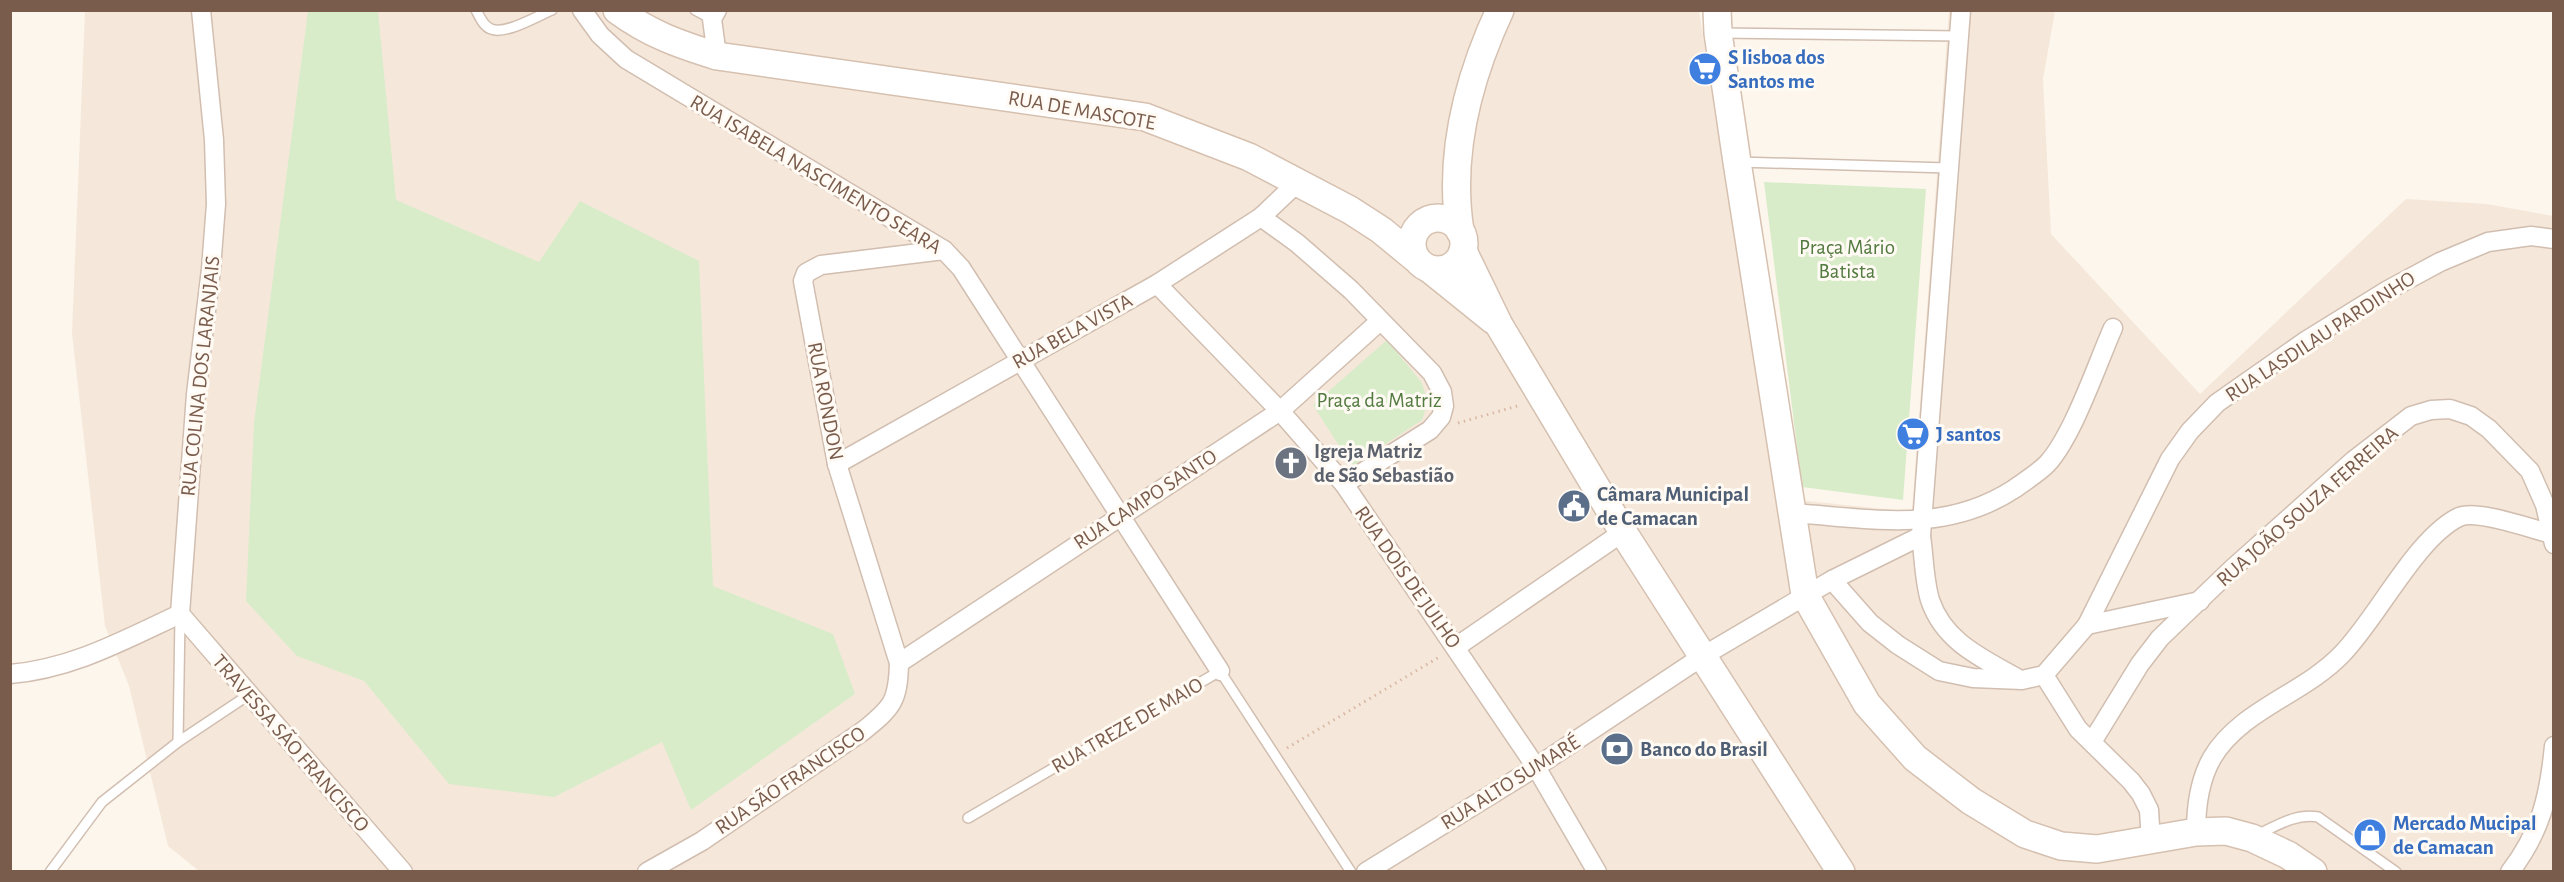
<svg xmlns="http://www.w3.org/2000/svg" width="2564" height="882" font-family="'Alegreya Sans',sans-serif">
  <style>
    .residential { fill: #f5e8da }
    .green { fill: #d8ecc9 }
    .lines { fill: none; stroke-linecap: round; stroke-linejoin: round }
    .lane-casing { stroke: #d1beb0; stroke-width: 12 }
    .street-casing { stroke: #d1beb0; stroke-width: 21 }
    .secondary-casing { stroke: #d6c0b0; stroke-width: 30 }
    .path { stroke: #d9b8a5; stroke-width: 3; stroke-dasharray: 1.5 4.5; stroke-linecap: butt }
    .lane { stroke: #fff; stroke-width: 9 }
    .street { stroke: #fff; stroke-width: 18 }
    .secondary { stroke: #fff; stroke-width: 27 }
    .labels { text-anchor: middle; stroke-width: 6; stroke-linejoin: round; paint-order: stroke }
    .shop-label { font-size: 21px; font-weight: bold; fill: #366cbe; stroke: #fffaf3; text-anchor: start }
    .street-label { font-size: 21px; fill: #7a5c4d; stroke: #fffaf3 }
    .park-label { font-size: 21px; fill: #537a41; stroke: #fffaf3 }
    .worship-label { font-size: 21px; font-weight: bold; fill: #5b616d; stroke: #fffaf3; text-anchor: start }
    .service-label { font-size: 21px; font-weight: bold; fill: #4e5e75; stroke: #fffaf3; text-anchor: start }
  </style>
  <rect width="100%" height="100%" fill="#fdf6ec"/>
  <path class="residential" d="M85 11H1699L1779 498 1912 512 1949 11H2055L2043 79 2051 234 2200 394 2406 199 2487 204 2553 216V871H199L168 846 129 686 105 626 72 333Z"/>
  <g class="green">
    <path d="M308 11H378L396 200 539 262 580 201 699 261 713 586 833 634 855 694 691 810 662 742 554 797 449 784 364 681 297 656 246 601 254 423Z"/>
    <path d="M1764 182 1926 189 1903 500 1802 487Z"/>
    <path d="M1387 340 1422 383 1428 403 1422 420 1352 466 1313 405Z"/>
  </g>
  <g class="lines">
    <g class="lane-casing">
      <g id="lane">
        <path d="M476 10C480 17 483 26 491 29 506 35 537 16 552 10"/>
        <path d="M695 10 712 19"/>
        <path d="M1720 33 1959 36"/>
        <path d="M1739 162 1948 168"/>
        <path d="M178 742 180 616"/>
        <path d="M968 818 1220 671 1351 872"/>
        <path d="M2257 835C2276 826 2296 813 2318 817L2396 872"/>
        <path d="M50 872 102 802 178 742 250 694"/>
      </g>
    </g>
    <g class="street-casing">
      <g id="street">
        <path d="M582 10 600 35 626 59 944 250 961 268 1220 671"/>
        <path d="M1961 10 1921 536C1924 556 1924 580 1930 600 1944 642 1982 658 2017 678"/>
        <path d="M717 56 712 19 717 10"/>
        <path d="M1261 217 1297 243 1351 290 1432 373 1442 392 1444 406 1441 417 1430 430 1344 484"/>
        <path d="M1157 284 1280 411 1344 484 1536 767 1597 872"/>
        <path d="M837 464 1157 284 1261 217 1297 183"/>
        <path d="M1791 513C1871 518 1943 535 2014 489 2025 481 2038 473 2047 464 2073 436 2097 364 2113 328"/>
        <path d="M1832 580 1921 536"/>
        <path d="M180 614 196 394 211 269 216 204 214 140 201 10"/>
        <path d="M180 614 403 872"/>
        <path d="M2087 625 2200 601"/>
        <path d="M1456 647 1623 532"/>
        <path d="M899 663 1280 411 1380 321"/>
        <path d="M10 674C72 669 124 640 180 614"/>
        <path d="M2044 675 2078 729 2131 781 2141 794 2149 810 2151 842"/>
        <path d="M2092 742 2140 664 2160 638 2232 569 2354 460 2411 416 2431 410 2450 409 2471 416 2489 429 2530 471 2545 505 2554 544"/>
        <path d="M2196 832C2196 808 2200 779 2212 758 2240 710 2304 694 2342 654 2378 617 2416 538 2459 517 2477 509 2531 529 2552 534"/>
        <path d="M647 872 702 841 863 731C893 707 898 701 899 663L837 464 803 281 806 273 821 265 944 250"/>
        <path d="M1366 872 1536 767 1703 656 1832 580 1870 623 1898 645 1939 671 1973 678 2022 680 2044 675 2087 625 2170 459 2190 431 2217 403 2304 342 2388 290 2440 262 2488 242 2531 236 2554 239"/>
        <path d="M2510 872C2541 831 2549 797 2554 746"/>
      </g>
    </g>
    <g class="secondary-casing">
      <g id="secondary">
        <path d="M617 10C650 34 678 44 717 56L1145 117 1249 157 1350 210 1381 230 1415 258"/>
        <path d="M1717 10 1718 33 1737 162 1805 595 1867 704 1915 758 1971 801 2025 834 2061 846 2097 849 2196 832 2226 831 2252 838 2288 855 2313 872"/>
        <circle cx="1438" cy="244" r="26"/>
        <path d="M1460 231C1448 155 1468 79 1500 10"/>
        <path d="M1463 251 1499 325 1623 532 1841 872"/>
        <path d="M1431 270 1493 320"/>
      </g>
    </g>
    <g class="path">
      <path d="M1458 423 1521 405"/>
      <path d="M1287 748 1441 656"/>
    </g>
    <use href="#lane" class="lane"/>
    <use href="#street" class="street"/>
    <use href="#secondary" class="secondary"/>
  </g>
  <defs>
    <g id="supermarket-disc" transform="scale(1.725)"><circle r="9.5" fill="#3f7fe0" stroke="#fffaf3"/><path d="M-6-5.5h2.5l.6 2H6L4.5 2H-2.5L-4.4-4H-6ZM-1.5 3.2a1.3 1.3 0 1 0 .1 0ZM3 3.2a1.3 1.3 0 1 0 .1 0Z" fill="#fff"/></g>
    <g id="church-disc" transform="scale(1.725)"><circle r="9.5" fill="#6b7280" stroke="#fffaf3"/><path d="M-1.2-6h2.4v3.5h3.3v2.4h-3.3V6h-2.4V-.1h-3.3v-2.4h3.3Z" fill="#fff"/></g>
    <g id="civic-disc" transform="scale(1.725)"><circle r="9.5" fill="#5c6f8a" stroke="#fffaf3"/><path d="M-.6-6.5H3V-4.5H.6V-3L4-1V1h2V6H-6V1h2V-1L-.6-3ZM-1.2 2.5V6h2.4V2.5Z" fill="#fff"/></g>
    <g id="bank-disc" transform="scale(1.725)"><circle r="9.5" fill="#5c6f8a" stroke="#fffaf3"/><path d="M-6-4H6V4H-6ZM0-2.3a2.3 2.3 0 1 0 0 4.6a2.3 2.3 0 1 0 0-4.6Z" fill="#fff"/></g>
    <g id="shop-disc" transform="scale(1.725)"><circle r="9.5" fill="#3f7fe0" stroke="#fffaf3"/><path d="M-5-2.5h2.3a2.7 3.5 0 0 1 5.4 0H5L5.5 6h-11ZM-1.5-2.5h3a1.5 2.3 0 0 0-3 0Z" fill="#fff"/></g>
  </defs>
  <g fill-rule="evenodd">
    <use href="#supermarket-disc" x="1705" y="69"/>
    <use href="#supermarket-disc" x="1913" y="434"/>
    <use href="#church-disc" x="1291" y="463"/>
    <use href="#civic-disc" x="1574" y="506"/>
    <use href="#bank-disc" x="1617" y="749"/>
    <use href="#shop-disc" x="2370" y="835"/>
  </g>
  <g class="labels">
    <g class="shop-label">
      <text x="1728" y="64">S lisboa dos<tspan x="1728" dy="24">Santos me</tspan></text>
      <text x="1936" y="441">J santos</text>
      <text x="2393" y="830">Mercado Mucipal<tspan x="2393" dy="24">de Camacan</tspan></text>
    </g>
    <g class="street-label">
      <text transform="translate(1082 110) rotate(10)" y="7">RUA DE MASCOTE</text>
      <text transform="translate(816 174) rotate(31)" y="7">RUA ISABELA NASCIMENTO SEARA</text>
      <text transform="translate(1072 331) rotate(-29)" y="7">RUA BELA VISTA</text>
      <text transform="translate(2320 336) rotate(-33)" y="7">RUA LASDILAU PARDINHO</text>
      <text transform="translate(200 376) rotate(-84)" y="7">RUA COLINA DOS LARANJAIS</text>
      <text transform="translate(826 401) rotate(79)" y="7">RUA RONDON</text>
      <text transform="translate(1145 499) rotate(-33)" y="7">RUA CAMPO SANTO</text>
      <text transform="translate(2307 506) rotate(-41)" y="7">RUA JOÃO SOUZA FERREIRA</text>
      <text transform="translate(1408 577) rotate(55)" y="7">RUA DOIS DE JULHO</text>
      <text transform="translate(1127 725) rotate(-30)" y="7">RUA TREZE DE MAIO</text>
      <text transform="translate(291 743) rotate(49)" y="7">TRAVESSA SÃO FRANCISCO</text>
      <text transform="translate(790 780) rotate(-34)" y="7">RUA SÃO FRANCISCO</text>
      <text transform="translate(1510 782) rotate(-32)" y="7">RUA ALTO SUMARÉ</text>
    </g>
    <g class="park-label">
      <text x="1847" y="254">Praça Mário<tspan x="1847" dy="24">Batista</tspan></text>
      <text x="1379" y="407">Praça da Matriz</text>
    </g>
    <g class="worship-label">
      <text x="1314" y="458">Igreja Matriz<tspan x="1314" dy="24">de São Sebastião</tspan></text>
    </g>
    <g class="service-label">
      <text x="1597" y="501">Câmara Municipal<tspan x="1597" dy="24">de Camacan</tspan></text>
      <text x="1640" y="756">Banco do Brasil</text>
    </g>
  </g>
  <rect width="2564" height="882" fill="none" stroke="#7a5c4d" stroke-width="24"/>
</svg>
